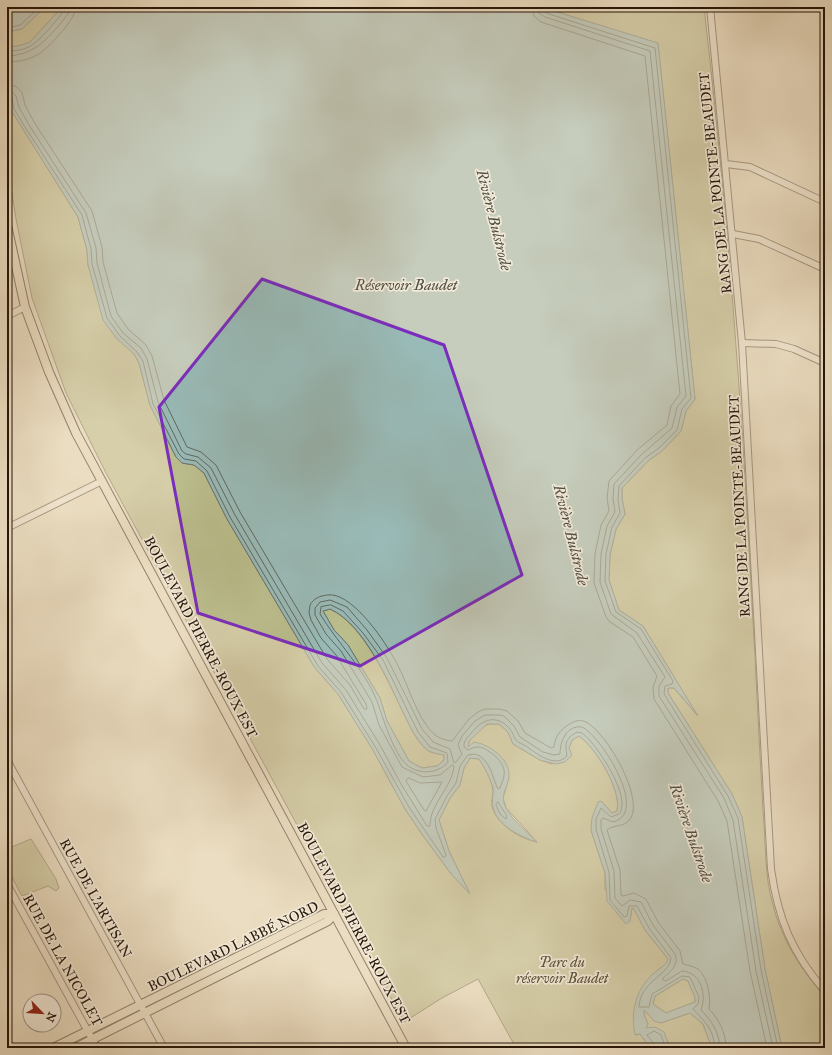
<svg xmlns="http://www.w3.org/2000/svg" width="832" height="1055" font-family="'IM FELL Great Primer',serif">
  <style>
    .green { fill: #bcbf8f; stroke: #716a4c }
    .water { fill: #99bbb8; stroke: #6b7972; fill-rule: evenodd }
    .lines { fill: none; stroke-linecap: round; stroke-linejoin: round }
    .shore { stroke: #606860; stroke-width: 1 }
    .minor-casing { stroke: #574736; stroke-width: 8 }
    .major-casing { stroke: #261508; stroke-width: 10 }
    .minor { stroke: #f2e9d7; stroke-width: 6 }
    .major { stroke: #ebddc1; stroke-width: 8 }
    .marked { fill: none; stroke: #7b2cbf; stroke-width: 3; stroke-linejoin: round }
    .labels { text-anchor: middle; stroke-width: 3.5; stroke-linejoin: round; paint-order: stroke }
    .street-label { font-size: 14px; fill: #261508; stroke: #f2e9d7 }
    .park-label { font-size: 14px; font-style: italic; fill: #5a5037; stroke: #f2e9d7 }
    .water-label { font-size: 15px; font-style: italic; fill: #4e4f46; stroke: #f2e9d7 }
  </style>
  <rect width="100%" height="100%" fill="#ebddc1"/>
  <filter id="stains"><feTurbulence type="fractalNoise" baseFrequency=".005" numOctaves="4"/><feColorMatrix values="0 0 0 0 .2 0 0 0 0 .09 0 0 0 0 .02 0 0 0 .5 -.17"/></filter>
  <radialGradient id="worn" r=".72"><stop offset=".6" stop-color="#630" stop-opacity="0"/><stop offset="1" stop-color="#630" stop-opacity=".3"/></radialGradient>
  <g class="green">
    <path d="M45 7H62L30 42 18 46 7 47V32L22 29Z"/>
    <path d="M541 7H704C727 205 742 404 752 602 756 672 759 741 763 810 766 841 764 875 773 905 782 940 801 970 825 997V1048H782L765 969 742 817 732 794 668 693V688H674L697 715 643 626 619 610 609 580 610 555 616 529 625 514 622 499V488L648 461 662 451 681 431 686 411 695 399 658 44Z"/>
    <path d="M7 84 11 110 78 217 87 250 88 265 93 278 139 363 150 405 176 457 182 463 194 465 204 473 227 519 315 668 338 694 373 750 405 809 424 837 452 875 469 892 449 851 439 820 450 798 460 785 464 768 470 758 479 759C485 768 492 780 493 791 493 796 491 801 492 806 496 824 520 839 537 842L506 808 503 798 509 777 467 747C468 740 479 728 486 725 489 723 495 724 499 724L508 732 513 744 540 760 552 764 569 748 572 740 579 736C596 748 622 790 617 811L612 813 601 801 591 830 605 873V889L630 921 632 908 634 909 645 930 668 959 667 963 652 975 636 1035 640 1034 650 1048H516L478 979 442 998 404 1022 106 473 66 393 32 298 16 219 9 174 7 147Z"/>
    <path d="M330 609C363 624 387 679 402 710 409 724 415 740 427 750 431 753 439 754 444 755V760L437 766 422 768 409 761 387 721 380 698 348 645 334 630 323 611Z"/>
    <path d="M31 839 56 879 59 888 56 891 48 886 22 896 7 868V849Z"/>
    <path d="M683 979 688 981 695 997V1002L666 1013 653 1004 655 996Z"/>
    <path d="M643 1009 648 1014 661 1023 690 1013 703 1024 712 1048H670L667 1040 645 1028 648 1024 644 1015Z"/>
  </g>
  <g class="water">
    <path d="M7 7H45L22 29 7 32Z"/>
    <path d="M62 7H541L658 43 695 399 686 411 681 431 662 451 648 461 622 488V499L625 514 616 529 610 555 609 580 619 610 643 626 698 716 674 688H668V693L732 794 742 817 765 969 782 1048H712L703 1024 690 1013 661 1023 654 1021 644 1010V1015L648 1024 646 1028 655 1027 664 1032 670 1048H650L640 1034 635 1035C630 1013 636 989 653 974 658 969 666 966 668 959L645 930 634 909 632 908 630 921 626 924 607 901 605 873 591 830 592 818 598 802 601 801 612 813 617 811C622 790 596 748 579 736L572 740 569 748 572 755 565 762 556 764 540 760 513 744 508 732 499 724H487L469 741 468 747 474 742C489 744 510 759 509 776 508 788 499 795 506 808 513 821 527 832 537 842 521 837 497 826 493 807 491 801 494 794 493 788 490 778 485 768 479 759L470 758 464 768 460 785 450 798 439 820 449 851 470 894 452 875 424 837 405 809 373 750 338 694 315 668 227 519 204 473 194 465 182 463 176 457 150 405 139 363 134 354 117 339 103 320 88 265 87 250 78 217 11 110 7 84V47L18 46 30 42ZM330 609C363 623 388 680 402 710 409 724 415 739 427 750 431 753 439 754 444 755V760L437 766 422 768 409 761 387 721 380 698 348 645 334 630 323 611ZM683 979 688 981 695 997V1002L666 1013 653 1004 655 996Z"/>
  </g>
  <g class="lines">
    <g class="shore">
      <path d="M532 7 534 16 541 22 645 56 680 394 671 406 667 425 637 450 609 481 607 498 609 511 601 525 595 554 594 583 606 617 610 622 633 637 657 676 653 687 654 699 718 801 727 821 750 971 767 1048"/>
      <path d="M538 7 539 13 545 17 650 51 686 396 677 407 672 428 641 455 614 484 613 498 615 512 607 526 601 554 600 582 611 614 637 633 665 677 659 686V696L724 798 733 820 756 971 773 1048"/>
      <path d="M543 7 546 13 655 48 691 398 682 409 677 430 659 448 645 458 619 486 618 499 620 513 612 527 606 554 605 581 616 612 641 629 673 681 672 684 665 686 664 694 728 796 738 818 761 970 778 1048"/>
      <path d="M7 28 20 25 40 7"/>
      <path d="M7 51C15 51 25 50 32 45 39 41 64 14 65 7"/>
      <path d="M7 56C37 55 50 36 68 14L70 7"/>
      <path d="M7 62C17 62 28 60 37 55 48 49 76 19 76 7"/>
      <path d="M7 85 15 86 22 92 25 105 34 122 92 211 102 247 103 262 117 313 128 329 146 345 152 356 164 400 187 447 201 452 216 465 240 512 327 659 350 685 364 709H367L366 704 336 655 321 638 311 620 309 613 310 605C314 598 320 596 327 595 350 591 382 637 392 655 406 677 412 705 427 726 434 736 441 740 452 741L469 719 478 712 485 709H500L507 711 518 721 525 733 551 748 554 747C555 737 560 730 568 725 574 721 580 719 586 722 607 733 643 796 631 818 625 828 614 824 607 830L620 870 621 895 623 896 634 893 646 899 658 922 680 951 683 964C687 965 693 966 698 969 708 978 711 996 709 1009 719 1019 726 1033 726 1048"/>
      <path d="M7 91 12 92 16 96 19 107 29 125 86 213 96 248 97 263 111 316 123 333 141 348 147 359 158 402 182 451 186 454 198 457 211 468 235 515 322 663 346 690 380 745 401 784 427 826H430C430 803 452 788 454 766L452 765 440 775 423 777 402 767 379 725 372 702 341 651 326 634 315 615V608L320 602 330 600 347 607 367 630 387 658 422 729 433 742 450 749 454 763 456 762 462 754 458 745 462 736 475 721 485 715H499L504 716 514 726 520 737 543 752 554 755 560 754C560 742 566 725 582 727 601 736 650 813 613 822L603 818 601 820V829L614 871 615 898 622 906 630 900 641 902 653 925 675 954C679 965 671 971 663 978V980L666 981 682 971C701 972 707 995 701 1010 712 1021 719 1032 720 1048"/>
      <path d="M7 96 12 98 14 109 25 127 82 215 91 249 92 264 107 318 120 336 137 352 143 361 153 404 179 454 184 459 196 461 207 471 230 517 318 666 341 692 376 748 409 807 443 857H445L446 855 436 828 435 819 447 796 456 783 460 766 468 755 475 754C490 758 492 777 498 789L500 788C502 782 505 777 504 770 503 761 486 746 477 747 474 747 471 749 468 750L464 747C463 740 470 735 474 730 485 717 499 716 510 729 513 732 513 736 516 740 518 743 523 744 526 746 536 753 555 769 567 756 565 743 565 739 577 732L582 733C596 743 633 798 619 814L611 817 601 808 596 819V829L609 872 610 900 624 917 627 916 629 906H637L649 928 671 958C670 975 640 981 639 1007H649L652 994 682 976 690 977 699 997 698 1004 693 1009C706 1023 713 1028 715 1048"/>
      <path d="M331 605 343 611 363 633 383 660 418 732 430 747 447 753 448 762C438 774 419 775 407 765 393 753 383 717 377 701 365 670 337 642 320 614L321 607Z"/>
      <path d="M409 778 420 783 442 782 426 811 424 810 406 781 407 779Z"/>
      <path d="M498 802 507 816 506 819 500 814 496 805Z"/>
      <path d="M653 1048V1043L647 1035 654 1031 661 1035 666 1048"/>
    </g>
    <g class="minor-casing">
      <g id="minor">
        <path d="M710 7 742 343 771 869C778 919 792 953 825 991"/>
        <path d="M726 164 750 167 825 202"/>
        <path d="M733 234 759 239 825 269"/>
        <path d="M7 316 25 307"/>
        <path d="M742 343 776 344 794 349 825 363"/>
        <path d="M7 528 102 481"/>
        <path d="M7 760 164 1048"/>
        <path d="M7 884 97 1048"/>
      </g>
    </g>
    <g class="major-casing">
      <g id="major">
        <path d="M7 225 25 307 49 372 76 433 406 1048"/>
        <path d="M53 1048 324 914H334"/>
        <path d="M75 1048 328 921 334 914"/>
      </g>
    </g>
    <use href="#minor" class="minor"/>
    <use href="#major" class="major"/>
  </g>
  <path d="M0 0H832V1055H0ZM262 279 444 345 522 575 360 666 198 613 159 407Z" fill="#ebddc1" fill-opacity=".55" fill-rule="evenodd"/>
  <path class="marked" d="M262 279 444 345 522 575 360 666 198 613 159 407Z"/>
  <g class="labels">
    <g class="street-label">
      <text transform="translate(715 183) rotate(-96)" y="5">RANG DE LA POINTE-BEAUDET</text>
      <text transform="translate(739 506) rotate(-93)" y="5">RANG DE LA POINTE-BEAUDET</text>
      <text transform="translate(201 637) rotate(62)" y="5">BOULEVARD PIERRE-ROUX EST</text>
      <text transform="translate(96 898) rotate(61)" y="5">RUE DE L'ARTISAN</text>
      <text transform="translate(354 923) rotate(62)" y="5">BOULEVARD PIERRE-ROUX EST</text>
      <text transform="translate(233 946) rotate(-26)" y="5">BOULEVARD LABBÉ NORD</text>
      <text transform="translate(63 960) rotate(61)" y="5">RUE DE LA NICOLET</text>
    </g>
    <g class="park-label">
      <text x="562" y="967">Parc du<tspan x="562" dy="16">réservoir Baudet</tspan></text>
    </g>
    <g class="water-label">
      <text transform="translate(494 220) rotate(76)" y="5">Rivière Bulstrode</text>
      <text x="406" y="290">Réservoir Baudet</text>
      <text transform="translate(571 535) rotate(76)" y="5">Rivière Bulstrode</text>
      <text transform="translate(691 833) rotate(71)" y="5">Rivière Bulstrode</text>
    </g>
  </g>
  <rect width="832" height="1055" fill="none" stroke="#ebddc1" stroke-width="24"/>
  <rect x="8" y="8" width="816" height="1039" fill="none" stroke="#261508" stroke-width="2"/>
  <rect x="12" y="12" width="808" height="1031" fill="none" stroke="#261508"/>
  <g transform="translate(42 1013) rotate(115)"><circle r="19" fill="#f2e9d7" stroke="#a09484"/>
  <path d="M0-3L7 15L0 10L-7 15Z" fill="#8f2418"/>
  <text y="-6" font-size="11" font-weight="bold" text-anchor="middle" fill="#261508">N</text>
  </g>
  <rect width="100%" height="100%" filter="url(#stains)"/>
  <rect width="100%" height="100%" fill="url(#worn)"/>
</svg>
